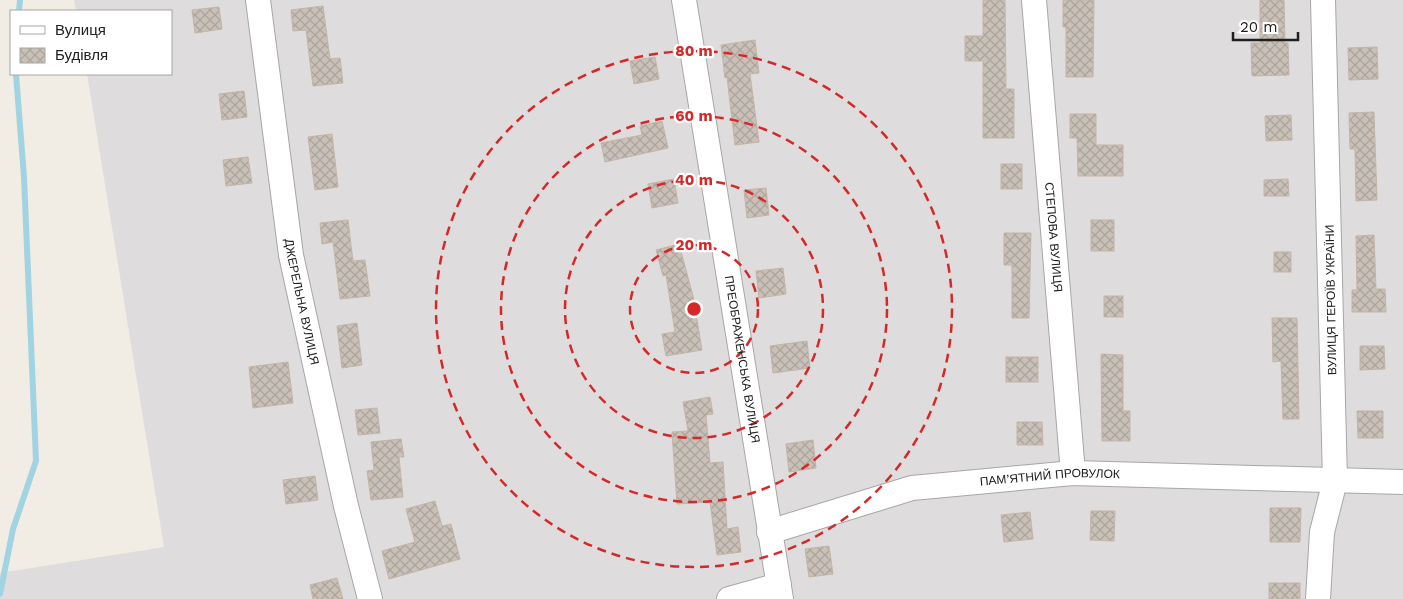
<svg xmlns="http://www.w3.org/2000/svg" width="1403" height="599" font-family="'Work Sans',sans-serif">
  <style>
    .residential { fill: #dedcdc }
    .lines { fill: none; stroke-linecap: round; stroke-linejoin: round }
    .stream { stroke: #a2d3e3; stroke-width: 6 }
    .building { fill: url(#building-cross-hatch); stroke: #c4b4a6 }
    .street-casing { stroke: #a7a7a7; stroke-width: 26 }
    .street { stroke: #fff; stroke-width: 24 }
    .ring { fill: none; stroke: #d62828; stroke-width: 2.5; stroke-dasharray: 9 6 }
    .labels { text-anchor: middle; stroke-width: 4.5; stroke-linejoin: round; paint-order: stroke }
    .street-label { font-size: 12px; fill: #202020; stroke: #fff }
    .centre { fill: #d62828; stroke: #fff; stroke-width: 2.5 }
    .ring-label { font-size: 15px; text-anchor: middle; font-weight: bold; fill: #d62828; stroke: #fff; stroke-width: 4.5; stroke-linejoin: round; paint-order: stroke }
  </style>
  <defs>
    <pattern id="building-cross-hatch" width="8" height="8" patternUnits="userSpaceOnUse" patternTransform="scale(1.25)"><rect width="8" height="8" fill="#c9c0b8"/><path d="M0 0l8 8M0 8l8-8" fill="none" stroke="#aca59e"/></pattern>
  </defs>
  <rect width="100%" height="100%" fill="#f1ede5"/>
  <path class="residential" d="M74 0H1403V599H0V573L164 547 87 74H171V11H76Z"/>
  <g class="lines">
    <g class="stream">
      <path d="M19 11 20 0"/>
      <path d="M0 594 13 529 36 461 24 177 16 74"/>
    </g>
  </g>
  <g class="building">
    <path d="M983 0H1005L1006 89H1014V138H983V61H965V36H983Z"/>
    <path d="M1063 0H1094L1093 77H1066V27H1063Z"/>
    <path d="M1260 0H1284L1285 43H1288L1289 75 1252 76 1251 43H1260Z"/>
    <path d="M323 6 330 59 340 58 343 83 313 86 306 30 293 31 291 10Z"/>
    <path d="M219 7 222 29 195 33 192 10Z"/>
    <path d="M755 40 759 73 750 74 759 142 735 145 727 77 725 78 721 45Z"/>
    <path d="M1377 47 1378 79 1349 80 1348 48Z"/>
    <path d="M655 57 659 79 634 84 630 61Z"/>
    <path d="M244 91 247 117 222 120 219 94Z"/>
    <path d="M1374 112 1377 200 1356 201 1355 149H1350L1349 113Z"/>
    <path d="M1070 114H1096V145H1123V176H1078L1077 138H1070Z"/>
    <path d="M1291 115 1292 140 1266 141 1265 116Z"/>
    <path d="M662 121 668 148 605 162 601 143 642 135 640 126Z"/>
    <path d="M332 134 338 187 315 190 308 137Z"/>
    <path d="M248 157 252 183 226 186 223 160Z"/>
    <rect x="1001" y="164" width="21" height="25"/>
    <path d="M674 179 678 203 652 208 648 184Z"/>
    <path d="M1288 179 1289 196H1264V180Z"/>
    <path d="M766 188 769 215 747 218 744 190Z"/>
    <path d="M348 220 353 261 365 260 370 296 340 299 333 242 322 244 320 223Z"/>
    <rect x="1091" y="220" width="23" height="31"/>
    <path d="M1004 233H1031L1029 318H1012V265H1004Z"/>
    <path d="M1374 235 1376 289H1385L1386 312H1352V290H1357L1356 236Z"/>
    <path d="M679 244 693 296 702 350 666 356 662 334 675 332 666 275 663 276 656 250Z"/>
    <rect x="1274" y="252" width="17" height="20"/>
    <path d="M783 268 786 294 759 298 756 271Z"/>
    <rect x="1104" y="296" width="19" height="21"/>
    <path d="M1272 318H1297L1299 419H1283L1281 361 1273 362Z"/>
    <path d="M357 323 362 365 342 368 337 326Z"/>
    <path d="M807 341 810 368 773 373 770 346Z"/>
    <path d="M1360 346H1384L1385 369 1360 370Z"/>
    <path d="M1101 354 1123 355V411H1130V441H1102Z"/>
    <rect x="1006" y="357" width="32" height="25"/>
    <path d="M288 362 293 403 253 408 249 367Z"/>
    <path d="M710 397 713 414 706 415 710 463 723 462 727 529 738 527 741 552 717 555 710 502 677 504 672 432 688 431 683 402Z"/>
    <path d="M377 408 380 433 358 435 355 410Z"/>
    <path d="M1357 411H1383V438H1358Z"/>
    <path d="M1017 422H1042L1043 445H1017Z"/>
    <path d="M401 439 404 457H399L403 497 371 500 367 471 374 470 371 442Z"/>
    <path d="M813 440 816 468 789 472 786 444Z"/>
    <path d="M315 476 318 500 286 504 283 480Z"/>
    <path d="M435 501 442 526 451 524 460 559 389 579 382 551 415 542 406 509Z"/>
    <path d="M1270 508H1301L1300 542H1270Z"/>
    <path d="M1091 511H1115L1114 541 1090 540Z"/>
    <path d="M1030 512 1033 539 1004 542 1001 515Z"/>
    <path d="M829 546 833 574 809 577 805 549Z"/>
    <path d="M337 578 343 599H313L310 585Z"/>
    <rect x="1269" y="583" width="31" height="16"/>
  </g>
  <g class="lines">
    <g class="street-casing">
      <g id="street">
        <path id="s1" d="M258 0 291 255 346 506 370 599"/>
        <path id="s2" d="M684 0 781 599"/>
        <path id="s3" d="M1034 0 1073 473"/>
        <path id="s4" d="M769 532 912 488 1073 473 1403 482"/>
        <path d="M729 599 779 585"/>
        <path d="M1318 599 1322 532 1335 481 1323 0"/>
      </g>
    </g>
    <use href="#street" class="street"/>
  </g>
  <g class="ring">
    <circle cx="694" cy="309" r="64"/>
    <circle cx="694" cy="309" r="129"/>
    <circle cx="694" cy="309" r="193"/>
    <circle cx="694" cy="309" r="258"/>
  </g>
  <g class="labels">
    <g class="street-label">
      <text dy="4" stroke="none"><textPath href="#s3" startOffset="238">СТЕПОВА ВУЛИЦЯ</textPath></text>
      <text transform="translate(1331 300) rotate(-91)" y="4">ВУЛИЦЯ ГЕРОЇВ УКРАЇНИ</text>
      <text dy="4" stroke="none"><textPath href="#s1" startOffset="305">ДЖЕРЕЛЬНА ВУЛИЦЯ</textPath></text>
      <text dy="4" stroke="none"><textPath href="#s2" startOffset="364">ПРЕОБРАЖЕНСЬКА ВУЛИЦЯ</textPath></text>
      <text dy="4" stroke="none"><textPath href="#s4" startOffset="288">ПАМ’ЯТНИЙ ПРОВУЛОК</textPath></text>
    </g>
  </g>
  <circle cx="694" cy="309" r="8" class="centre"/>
  <g class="ring-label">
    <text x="694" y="56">80 m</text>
    <text x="694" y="121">60 m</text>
    <text x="694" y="185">40 m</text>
    <text x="694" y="250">20 m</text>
  </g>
  <rect x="10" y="10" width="162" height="65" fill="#ffffff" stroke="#a6a6a6"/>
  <rect x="20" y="26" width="25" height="8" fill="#ffffff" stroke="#a6a6a6"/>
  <text x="55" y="35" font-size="15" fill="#202020">Вулиця</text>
  <rect x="20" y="48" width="25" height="15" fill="url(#building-cross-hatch)" stroke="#a6a6a6"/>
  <text x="55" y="60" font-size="15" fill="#202020">Будівля</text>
  <path d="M1233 32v8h65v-8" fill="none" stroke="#202020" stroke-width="2.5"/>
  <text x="1240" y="32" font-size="15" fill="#202020" stroke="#ffffff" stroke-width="4" paint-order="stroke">20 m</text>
</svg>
